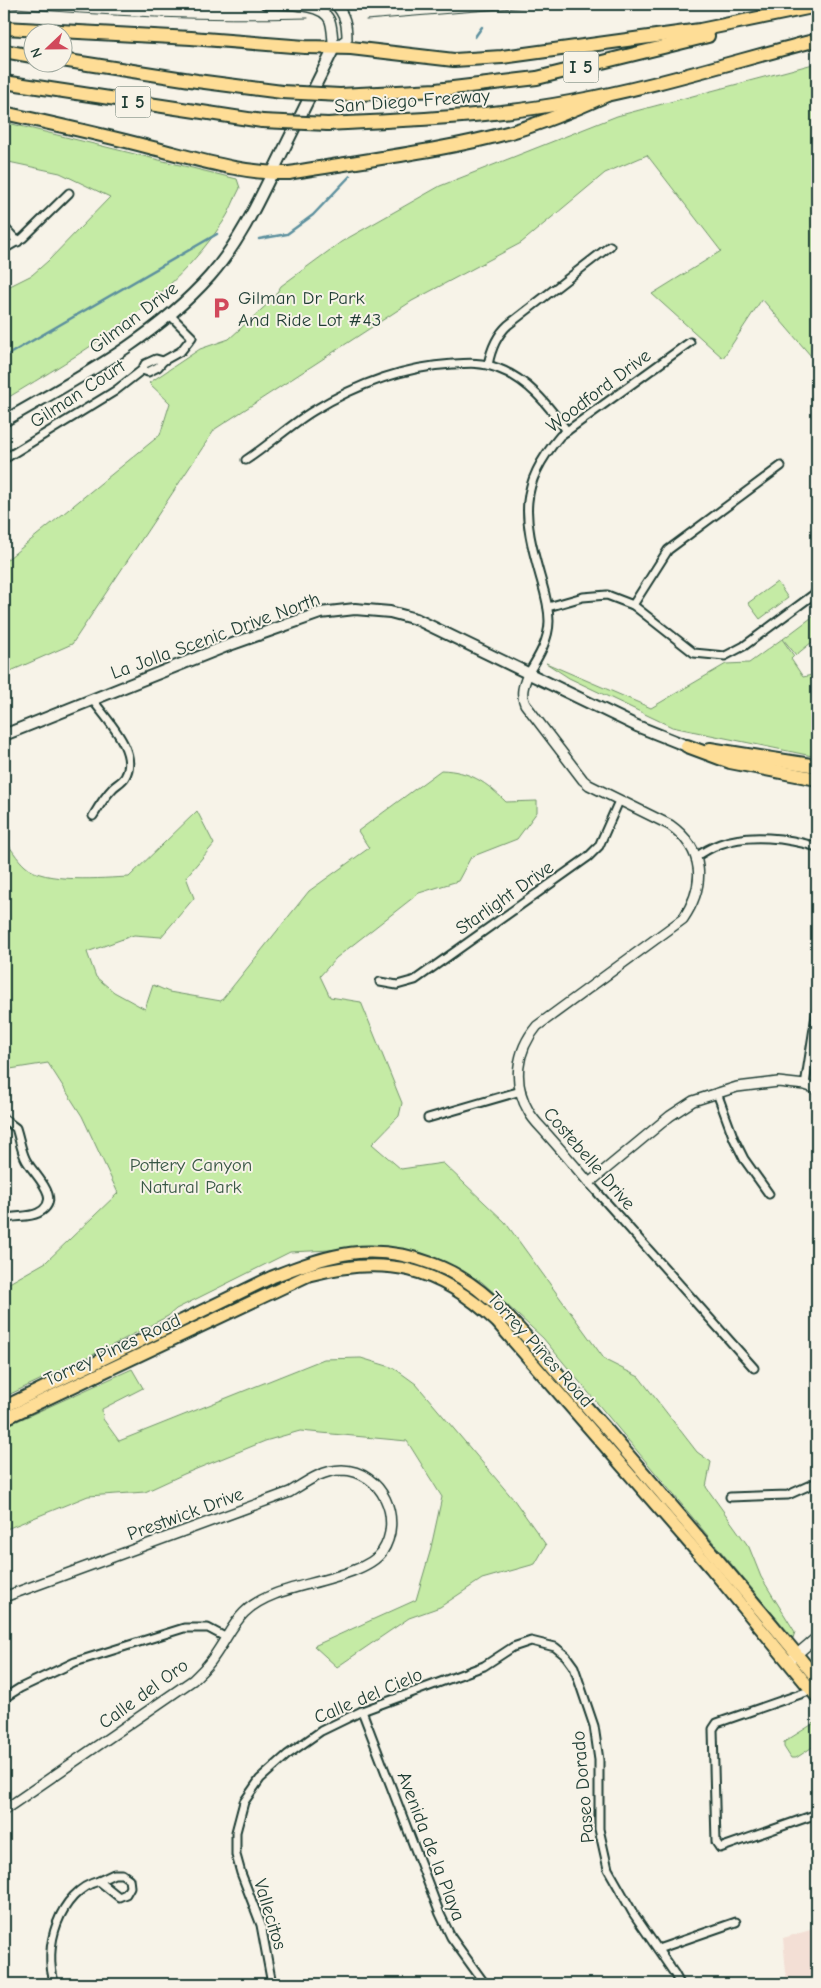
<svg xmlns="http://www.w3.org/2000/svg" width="821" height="1988" font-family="'Comic Neue',sans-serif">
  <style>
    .built { fill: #f3dfd5 }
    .green { fill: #c5eba5; stroke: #72946c }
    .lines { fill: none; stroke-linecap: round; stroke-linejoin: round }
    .stream { stroke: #5c909e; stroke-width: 2.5 }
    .minor-casing { stroke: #1f3d34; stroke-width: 11 }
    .tertiary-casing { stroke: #1f3d34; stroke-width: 12 }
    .secondary-casing { stroke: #1f3d34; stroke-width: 14 }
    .primary-casing { stroke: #1f3d34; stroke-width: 15 }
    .motorway-casing { stroke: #1f3d34; stroke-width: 16 }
    .minor { stroke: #f7f3e8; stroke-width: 7 }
    .tertiary { stroke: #f7f3e8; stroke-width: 9 }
    .secondary { stroke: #f7f3e8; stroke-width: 10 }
    .primary { stroke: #fedd96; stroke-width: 11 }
    .motorway { stroke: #fedd96; stroke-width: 12 }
    .tram { stroke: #1f3d34; stroke-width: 1 }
    .motorway-bridge-casing { stroke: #1f3d34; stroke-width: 16; stroke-linecap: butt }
    .motorway-bridge { stroke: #fedd96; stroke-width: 12 }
    .labels { text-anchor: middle; stroke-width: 4; stroke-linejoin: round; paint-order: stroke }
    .shield { fill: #f7f3e8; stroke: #60746a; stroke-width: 1 }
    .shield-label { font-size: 18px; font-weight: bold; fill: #1f3d34 }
    .street-label { font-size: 19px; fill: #1f3d34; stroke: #f7f3e8 }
    .poi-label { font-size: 19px; fill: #1f3d34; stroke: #f7f3e8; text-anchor: start }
    .park-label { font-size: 19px; fill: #385745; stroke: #f7f3e8 }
  </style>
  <rect width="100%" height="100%" fill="#f7f3e8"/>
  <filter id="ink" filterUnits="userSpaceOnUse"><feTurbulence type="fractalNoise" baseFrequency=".02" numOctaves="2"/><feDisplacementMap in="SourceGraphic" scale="10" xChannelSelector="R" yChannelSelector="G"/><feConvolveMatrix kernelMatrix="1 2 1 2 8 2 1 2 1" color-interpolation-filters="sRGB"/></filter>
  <g filter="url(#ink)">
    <path class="built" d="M817 1928V1984H787L783 1938Z"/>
    <g class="green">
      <path d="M817 63V363L762 299 723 358 652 294 721 251 647 155 605 173 521 243 412 301 215 429 72 644 4 674V562L160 435 170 403 149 383 200 349 229 339 272 300 281 286 341 242 440 186 617 116Z"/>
      <path d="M4 122 237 179 240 188C234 199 230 212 223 222 169 303 85 351 4 400V289L32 275 48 261 110 197 60 173 4 161Z"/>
      <path d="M777 582 788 598 760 619 748 603Z"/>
      <path d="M815 615 817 619V638L796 655 783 639Z"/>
      <path d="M782 639 794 656 791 659 803 677 817 674V757L672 727 569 678 546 663 651 708 726 664 749 663Z"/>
      <path d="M441 770C470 771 486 782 506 802L537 801V812L517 839 471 857 458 881 419 893 336 958 320 976 330 997 361 1002 402 1103 399 1116 372 1144 401 1169 443 1163 505 1222 605 1360 639 1377 697 1452 711 1462 706 1487 749 1547 761 1577 795 1632 793 1638 543 1338 482 1282 441 1260 390 1247 290 1252 176 1309 168 1316 107 1348 4 1397V1286L46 1262 118 1193 82 1116 48 1063 4 1070V838C10 847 17 859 25 866 43 884 104 878 129 877L197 811 214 844 186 877 194 898 161 937 134 935 87 952 96 977 114 992 145 1009 153 985 169 992 221 1001 309 891 369 848 358 831Z"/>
      <path d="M361 1358 394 1368 416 1384 514 1500 546 1545 535 1564 482 1579 440 1607 409 1618 337 1667 314 1646 416 1600 430 1552 442 1497 407 1441 300 1431 265 1441 184 1474 145 1492 88 1496 4 1530V1427L132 1369 143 1388 102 1409 103 1419 119 1441 324 1359Z"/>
      <path d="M816 1722 817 1744 796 1758H791L784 1747V1742Z"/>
    </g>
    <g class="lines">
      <g class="stream">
        <path d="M475 37 482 27"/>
        <path d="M259 239 287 234 313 215 350 176"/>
        <path d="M4 357 217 234"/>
      </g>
      <g class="minor-casing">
        <g id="minor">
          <path d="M4 227 18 242"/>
          <path d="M4 249 23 238 69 193"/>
          <path d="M488 365C491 349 496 336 508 325L610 246"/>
          <path d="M142 370 148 372 158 367 163 361 181 351 192 337 170 315"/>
          <path d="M4 459 115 391 142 370 145 364 156 359 163 361"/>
          <path d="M246 460C269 445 290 425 313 411 357 384 402 367 453 364 469 363 482 362 497 368 528 379 548 405 567 431"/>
          <path d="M633 605 668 550 781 466"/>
          <path d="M548 607 583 597 607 595 633 605 694 653 725 656 744 646 817 592"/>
          <path d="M528 674C538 658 549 640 549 621 549 605 544 590 540 576 523 516 518 486 560 436L690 342"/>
          <path d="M92 699C106 719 140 752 125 777 122 782 117 784 113 788 105 796 99 806 93 816"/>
          <path d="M696 857C703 852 712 847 720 844 749 833 788 838 817 847"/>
          <path d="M380 982 397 985 415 980 588 857 599 846 619 801"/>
          <path d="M805 1085 817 1009"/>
          <path d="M717 1093 734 1139 744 1159 769 1194"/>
          <path d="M428 1118 521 1091"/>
          <path d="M4 1119 16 1128C19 1137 21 1149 25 1158 31 1173 66 1199 38 1213 28 1218 14 1215 4 1219"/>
          <path d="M589 1183 754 1368"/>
          <path d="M730 1497 788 1495 817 1482"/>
          <path d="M812 1690 717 1723 713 1729 716 1842 720 1848 817 1814"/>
          <path d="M4 1698 20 1688 75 1662 184 1628H208L225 1637"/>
          <path d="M362 1711 440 1914 451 1937 485 1984"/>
          <path d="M114 1874H122L129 1879 130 1887 126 1894 119 1897 99 1881Z"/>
          <path d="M658 1949 736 1922"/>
          <path d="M55 1984C42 1949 59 1891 99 1881"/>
          <path d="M272 1984 261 1925 241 1873 236 1855V1832L244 1802 260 1779 287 1755 321 1731 362 1711 484 1666 513 1647 531 1641 555 1647 566 1656 574 1667 594 1726 599 1760V1829L608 1869 633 1913 674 1973 680 1984"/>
        </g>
      </g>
      <g class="tertiary-casing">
        <g id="tertiary">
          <path d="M265 4C283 5 323 2 330 21 333 30 332 39 334 48L347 39C347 24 345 15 335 4"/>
          <path d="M528 674C524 684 520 693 525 704L583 780 589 785 670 825C705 850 706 885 683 919L537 1026C516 1051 512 1083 529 1112 533 1120 541 1127 546 1133 561 1150 575 1166 589 1183L670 1116 693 1101 737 1087 778 1082 805 1085 817 1089"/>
          <path d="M4 1597 290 1492C306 1482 322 1470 342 1470 382 1471 404 1519 382 1552 366 1575 302 1583 275 1594 236 1609 235 1627 213 1658 208 1666 200 1673 193 1680L4 1810"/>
          <path d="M789 1661 817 1637"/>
        </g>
      </g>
      <g class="secondary-casing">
        <g id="secondary">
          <path d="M4 421C76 379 153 340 210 276 240 242 259 200 279 159 297 122 316 85 334 48"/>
          <path d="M4 735 224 647 320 613 355 609 390 612 416 619 637 726 687 746"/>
        </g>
      </g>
      <g class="primary-casing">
        <g id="primary">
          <path d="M4 1407 272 1277C329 1254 372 1241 433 1264 480 1281 512 1320 544 1357 565 1382 586 1407 608 1431 678 1513 749 1595 817 1679"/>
          <path d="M4 1419 309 1275C386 1254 439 1267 497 1322L711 1568 817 1697"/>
        </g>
      </g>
      <g class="motorway-casing">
        <g id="motorway">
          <path d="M4 28 191 38 305 47 351 48 454 60 502 57 700 30 817 6"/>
          <path d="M4 51 32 56"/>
          <path d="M62 60 197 81 282 92"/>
          <path d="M4 82 262 121"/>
          <path d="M340 95 436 90 537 78 708 36"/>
          <path d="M4 113C54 124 104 135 153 148 197 159 243 174 289 173 363 160 438 152 511 132 543 123 576 109 607 95"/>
          <path d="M328 124C409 120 490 117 570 102 654 87 735 61 817 40"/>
          <path d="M687 746 730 762 817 779"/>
          <path d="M710 749 817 766"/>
        </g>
      </g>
      <use href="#minor" class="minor"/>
      <use href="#tertiary" class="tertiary"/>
      <use href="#secondary" class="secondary"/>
      <use href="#primary" class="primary"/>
      <use href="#motorway" class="motorway"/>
      <g class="tram">
        <path d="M4 7C105 16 206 21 308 18"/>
        <path d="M366 20 562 4"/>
      </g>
      <g class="motorway-bridge-casing">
        <g id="motorway-bridge">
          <path d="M282 92 340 95"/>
          <path d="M262 121 328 124"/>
        </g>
      </g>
      <use href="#motorway-bridge" class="motorway-bridge"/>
    </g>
  </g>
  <defs>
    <g id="parking-bare" transform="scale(1.725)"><path d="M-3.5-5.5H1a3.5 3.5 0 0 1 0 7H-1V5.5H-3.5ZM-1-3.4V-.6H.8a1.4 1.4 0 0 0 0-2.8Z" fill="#d1495b" stroke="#f7f3e8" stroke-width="2.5" paint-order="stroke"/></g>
  </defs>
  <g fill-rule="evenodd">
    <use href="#parking-bare" x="221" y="308"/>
  </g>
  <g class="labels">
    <g class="shield">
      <rect x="563.5" y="51.5" width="35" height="31" rx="4"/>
      <rect x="115.5" y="86.5" width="35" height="31" rx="4"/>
    </g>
    <g class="shield-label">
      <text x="581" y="73">I 5</text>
      <text x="133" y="108">I 5</text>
    </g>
    <g class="street-label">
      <text transform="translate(412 100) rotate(-4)" y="7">San Diego Freeway</text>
      <text transform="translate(133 317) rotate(-37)" y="7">Gilman Drive</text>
      <text transform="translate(598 390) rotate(-37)" y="7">Woodford Drive</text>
      <text transform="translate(77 393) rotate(-33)" y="7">Gilman Court</text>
      <text transform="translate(215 635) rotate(-20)" y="7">La Jolla Scenic Drive North</text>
      <text transform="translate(504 897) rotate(-35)" y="7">Starlight Drive</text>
      <text transform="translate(590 1158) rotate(49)" y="7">Costebelle Drive</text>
      <text transform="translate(112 1349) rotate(-25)" y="7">Torrey Pines Road</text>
      <text transform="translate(541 1349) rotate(48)" y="7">Torrey Pines Road</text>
      <text transform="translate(185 1513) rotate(-20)" y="7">Prestwick Drive</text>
      <text transform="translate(143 1693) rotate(-36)" y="7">Calle del Oro</text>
      <text transform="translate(368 1695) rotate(-23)" y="7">Calle del Cielo</text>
      <text transform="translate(582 1787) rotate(-95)" y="7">Paseo Dorado</text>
      <text transform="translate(432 1846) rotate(69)" y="7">Avenida de la Playa</text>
      <text transform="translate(271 1914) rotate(73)" y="7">Vallecitos</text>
    </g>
    <g class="poi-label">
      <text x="238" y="304">Gilman Dr Park<tspan x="238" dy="22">And Ride Lot #43</tspan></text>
    </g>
    <g class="park-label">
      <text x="191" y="1171">Pottery Canyon<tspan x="191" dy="22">Natural Park</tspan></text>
    </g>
  </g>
  <rect width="821" height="1988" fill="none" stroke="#f7f3e8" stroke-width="20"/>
  <rect x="10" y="10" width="801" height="1968" fill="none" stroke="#1f3d34" stroke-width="2" filter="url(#ink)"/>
  <g transform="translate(48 48) rotate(248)"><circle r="24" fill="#f7f3e8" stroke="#a1aaa0"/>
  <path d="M0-4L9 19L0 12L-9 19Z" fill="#d1495b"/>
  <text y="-8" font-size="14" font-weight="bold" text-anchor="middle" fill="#1f3d34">N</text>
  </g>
</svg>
